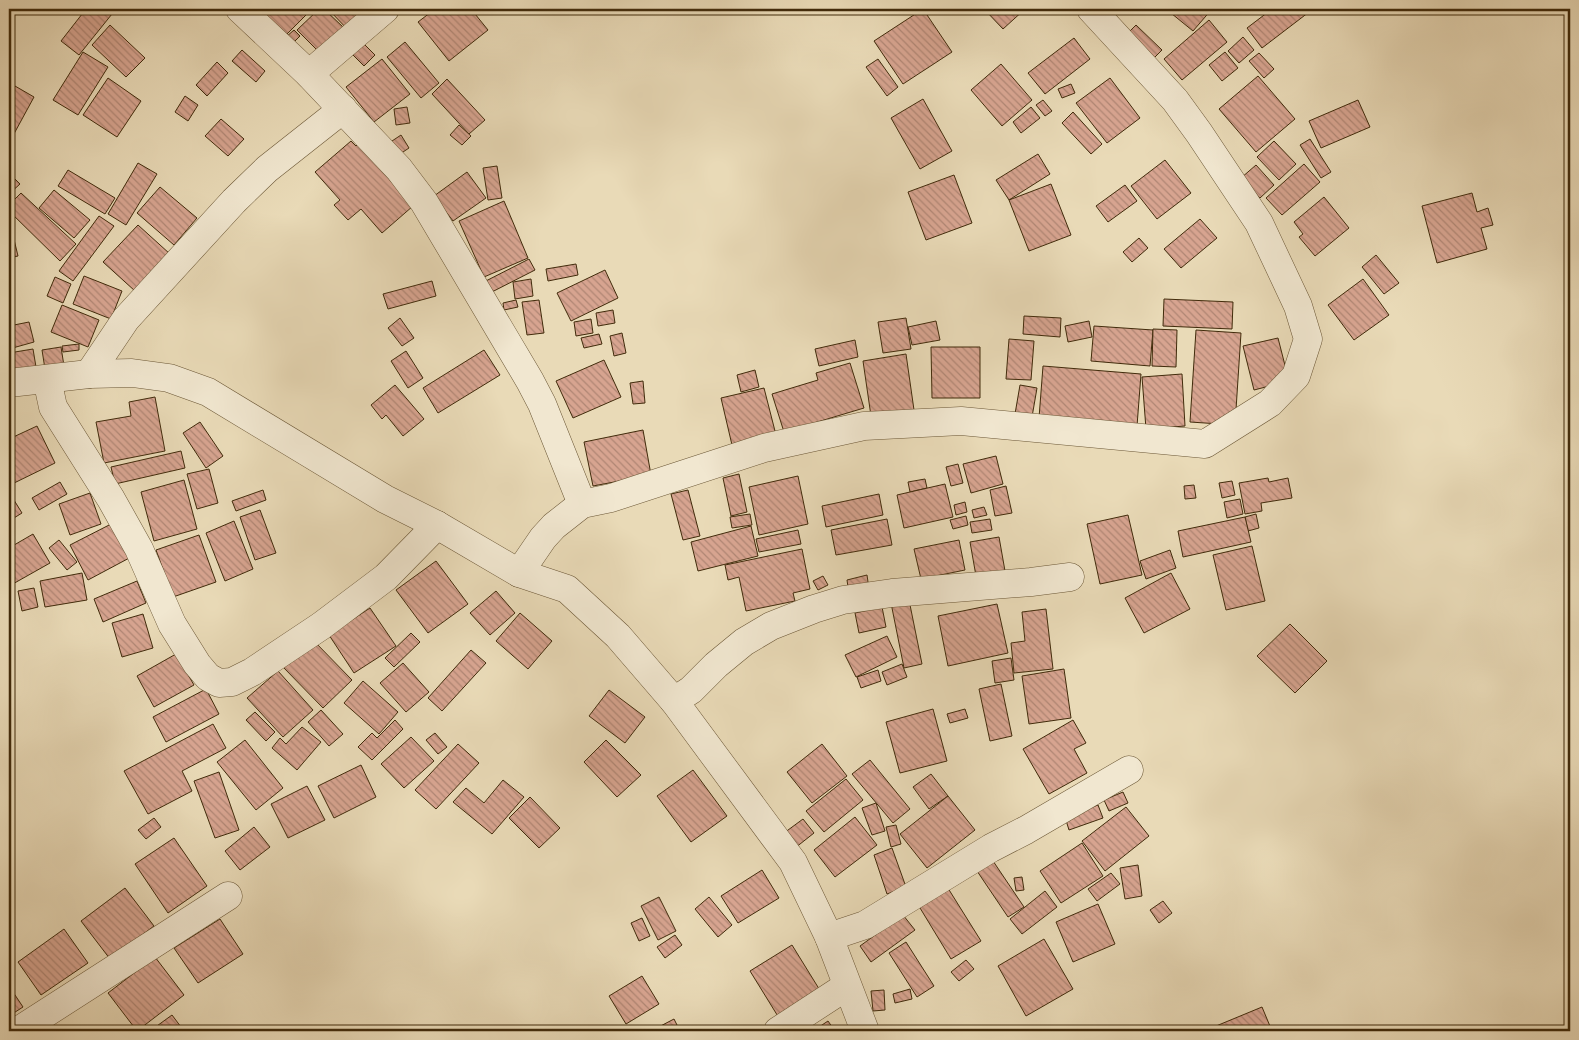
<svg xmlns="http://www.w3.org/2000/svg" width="1579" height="1040" font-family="'IM FELL DW Pica',serif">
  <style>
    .building { fill: url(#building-back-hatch); stroke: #412b0b }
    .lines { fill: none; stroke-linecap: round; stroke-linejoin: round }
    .minor-casing { stroke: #6b5736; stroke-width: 29 }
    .minor { stroke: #f1e7d0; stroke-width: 28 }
  </style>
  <defs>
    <pattern id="building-back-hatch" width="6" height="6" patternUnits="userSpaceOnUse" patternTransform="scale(1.25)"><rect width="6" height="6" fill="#d7a490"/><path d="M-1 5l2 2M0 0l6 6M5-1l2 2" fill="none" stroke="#b08674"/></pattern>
  </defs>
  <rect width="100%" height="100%" fill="#e9dab7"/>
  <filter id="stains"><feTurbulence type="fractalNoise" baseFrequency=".004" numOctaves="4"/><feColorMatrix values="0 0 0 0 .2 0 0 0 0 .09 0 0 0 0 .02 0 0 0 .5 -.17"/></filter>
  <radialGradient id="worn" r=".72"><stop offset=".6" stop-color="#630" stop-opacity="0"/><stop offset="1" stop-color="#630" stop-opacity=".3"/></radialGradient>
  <g class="building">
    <path d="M86 9H116L79 55 61 41Z"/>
    <path d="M259 9H312L286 35Z"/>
    <path d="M319 9H324L343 27 318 51 297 30Z"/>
    <path d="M328 9H352L363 21 351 33Z"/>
    <path d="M435 9H471L488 30 449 61 418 22Z"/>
    <path d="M923 9 952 52 903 84 874 41Z"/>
    <path d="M984 9H1025L1003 29Z"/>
    <path d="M1166 9H1212L1193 31Z"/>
    <path d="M1272 9H1313L1262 48 1247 28Z"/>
    <path d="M1209 20 1227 42 1182 80 1164 59Z"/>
    <path d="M110 25 145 58 126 77 92 45Z"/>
    <path d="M1136 25 1162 50 1154 58 1128 33Z"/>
    <path d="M294 30 300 36 292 44 286 37Z"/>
    <path d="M1243 37 1254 50 1239 63 1228 51Z"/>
    <path d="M1074 38 1090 59 1045 94 1028 73Z"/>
    <path d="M405 42 439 83 421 98 387 57Z"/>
    <path d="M364 44 375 55 364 66 353 55Z"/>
    <path d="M242 50 265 71 256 82 232 61Z"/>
    <path d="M83 52 108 67 78 115 53 100Z"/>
    <path d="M1225 52 1238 68 1222 81 1209 65Z"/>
    <path d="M1259 53 1274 69 1264 78 1249 61Z"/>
    <path d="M382 59 410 94 374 122 346 87Z"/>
    <path d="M878 59 898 87 887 96 866 67Z"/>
    <path d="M217 62 228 73 207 96 196 85Z"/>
    <path d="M1001 64 1032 100 1002 126 971 90Z"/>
    <path d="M1258 76 1295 119 1256 152 1219 109Z"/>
    <path d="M108 78 141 101 117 137 83 115Z"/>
    <path d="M1110 78 1140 118 1107 143 1076 103Z"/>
    <path d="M447 79 485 120 469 134 432 94Z"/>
    <path d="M1071 84 1075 93 1062 98 1058 89Z"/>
    <path d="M15 86 34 97 9 143V97Z"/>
    <path d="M185 96 198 105 188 121 175 112Z"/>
    <path d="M923 99 952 151 920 169 891 118Z"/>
    <path d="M1043 100 1052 111 1045 116 1036 105Z"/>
    <path d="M1358 100 1370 127 1321 148 1309 121Z"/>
    <path d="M407 107 410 123 396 125 394 109Z"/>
    <path d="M1031 107 1040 118 1021 133 1013 122Z"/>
    <path d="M1073 112 1102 144 1091 154 1062 123Z"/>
    <path d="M221 119 244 139 228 156 205 136Z"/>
    <path d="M459 125 471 136 462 145 450 135Z"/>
    <path d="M401 135 409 148 397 156 389 143Z"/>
    <path d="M1310 139 1331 172 1321 178 1300 145Z"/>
    <path d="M351 141 356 146 358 144 413 206 382 233 361 209 348 220 334 205 340 200 315 172Z"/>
    <path d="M1274 141 1296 164 1279 180 1257 157Z"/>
    <path d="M1038 154 1050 174 1009 200 996 180Z"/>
    <path d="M1165 160 1191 193 1157 219 1131 186Z"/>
    <path d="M138 163 157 174 126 225 108 214Z"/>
    <path d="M1304 164 1320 182 1282 215 1266 198Z"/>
    <path d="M1256 165 1274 185 1260 198 1241 178Z"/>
    <path d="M497 166 502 198 488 200 483 168Z"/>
    <path d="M68 170 115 198 105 214 58 186Z"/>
    <path d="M467 172 486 198 453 221 434 196Z"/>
    <path d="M10 174 20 184 9 194V175Z"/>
    <path d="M954 175 972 223 926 240 908 192Z"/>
    <path d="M1051 184 1071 235 1029 251 1009 200Z"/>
    <path d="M1125 185 1137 201 1108 222 1096 206Z"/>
    <path d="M160 187 197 218 174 245 137 213Z"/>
    <path d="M54 190 90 220 74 238 39 208Z"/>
    <path d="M21 193 76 244 60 261 9 211V205Z"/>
    <path d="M1472 193 1477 212 1488 208 1493 225 1481 228 1487 249 1437 263 1422 206Z"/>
    <path d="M1324 197 1349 228 1315 256 1299 237 1303 234 1294 222Z"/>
    <path d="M504 201 528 258 484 277 459 221Z"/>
    <path d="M99 216 114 226 73 281 59 271Z"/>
    <path d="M1200 219 1217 238 1181 268 1164 249Z"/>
    <path d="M10 223 18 256 9 258V224Z"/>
    <path d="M138 225 170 254 135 291 103 262Z"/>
    <path d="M1139 238 1148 248 1132 262 1123 252Z"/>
    <path d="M1376 255 1399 283 1384 294 1362 267Z"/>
    <path d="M529 259 535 270 484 296 478 285Z"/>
    <path d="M576 264 578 275 548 281 546 269Z"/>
    <path d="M605 270 618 298 571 321 557 293Z"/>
    <path d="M84 276 122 291 111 319 73 304Z"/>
    <path d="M55 277 71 284 63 303 47 296Z"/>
    <path d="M531 279 533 296 515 299 513 282Z"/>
    <path d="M1363 279 1389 315 1354 340 1328 305Z"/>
    <path d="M432 281 436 296 388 309 383 294Z"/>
    <path d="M1164 299 1233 302 1232 329 1163 326Z"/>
    <path d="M516 300 518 307 504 310 503 303Z"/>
    <path d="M539 300 544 333 527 335 522 302Z"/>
    <path d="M62 305 99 320 88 347 51 332Z"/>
    <path d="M613 310 615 323 598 326 596 313Z"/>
    <path d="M1024 316 1061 318 1060 337 1023 334Z"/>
    <path d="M400 318 414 338 402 346 388 328Z"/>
    <path d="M906 318 911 349 883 353 878 322Z"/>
    <path d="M591 319 593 333 576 336 574 322Z"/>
    <path d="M936 321 940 340 912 345 908 327Z"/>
    <path d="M1089 321 1092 337 1068 342 1065 326Z"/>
    <path d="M29 322 34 342 9 349V326Z"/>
    <path d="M1094 326 1153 330 1150 366 1091 361Z"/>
    <path d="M1153 329 1177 330 1176 367 1152 366Z"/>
    <path d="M1196 330 1241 333 1235 425 1190 422Z"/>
    <path d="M622 333 626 353 614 356 610 336Z"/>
    <path d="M599 334 602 344 584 348 581 338Z"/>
    <path d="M1278 338 1289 381 1254 390 1243 346Z"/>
    <path d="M1009 339 1034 341 1031 380 1006 379Z"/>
    <path d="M855 340 858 357 819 366 815 349Z"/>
    <path d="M79 344V350L63 352 62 346Z"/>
    <path d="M61 347 64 366 45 369 42 350Z"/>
    <path d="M931 347H980V398H932Z"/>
    <path d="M33 349 37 373 9 378V353Z"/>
    <path d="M484 350 500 375 438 413 423 388Z"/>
    <path d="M406 351 423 378 408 388 391 361Z"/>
    <path d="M906 354 914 410 871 416 863 361Z"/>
    <path d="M604 360 621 397 573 418 556 381Z"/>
    <path d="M850 363 864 408 784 432 772 394 818 380 816 373Z"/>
    <path d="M1043 366 1141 374 1137 426 1039 418Z"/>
    <path d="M755 370 759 387 741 392 737 375Z"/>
    <path d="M1182 374 1185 426 1146 429 1142 377Z"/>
    <path d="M643 381 645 403 633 404 630 383Z"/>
    <path d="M395 385 424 419 403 436 386 415 382 419 371 405Z"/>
    <path d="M1020 385 1037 388 1032 417 1015 414Z"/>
    <path d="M764 388 776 435 732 445 721 398Z"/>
    <path d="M155 397 165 451 104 463 96 422 131 416 129 402Z"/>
    <path d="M200 422 223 456 206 468 183 433Z"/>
    <path d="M37 426 55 463 10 485 9 482V439Z"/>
    <path d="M643 430 651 475 593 486 584 442Z"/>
    <path d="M181 451 185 468 115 484 111 467Z"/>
    <path d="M996 456 1003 484 971 493 963 464Z"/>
    <path d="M958 464 963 483 951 486 946 467Z"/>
    <path d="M209 469 218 503 197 509 187 474Z"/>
    <path d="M739 474 747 512 731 516 723 478Z"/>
    <path d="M798 476 808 524 759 535 749 487Z"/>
    <path d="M1268 478 1269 482 1288 478 1292 498 1261 503 1262 511 1245 514 1239 483Z"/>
    <path d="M925 479 927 488 910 492 908 482Z"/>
    <path d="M184 480 197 529 154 541 141 492Z"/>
    <path d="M1232 481 1235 495 1222 498 1219 483Z"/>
    <path d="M60 482 67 494 39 510 32 498Z"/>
    <path d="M945 484 953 517 904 528 897 495Z"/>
    <path d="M1194 485 1196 498 1185 499 1184 486Z"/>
    <path d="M1006 486 1012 513 995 516 990 490Z"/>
    <path d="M263 490 266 500 236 511 232 501Z"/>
    <path d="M688 490 700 536 683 540 671 494Z"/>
    <path d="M9 492 22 513 9 521Z"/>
    <path d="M90 493 101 524 70 535 59 504Z"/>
    <path d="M879 494 883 515 826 527 822 506Z"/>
    <path d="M1240 499 1243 514 1227 518 1224 502Z"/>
    <path d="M965 502 967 512 956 515 954 505Z"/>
    <path d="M984 507 987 515 974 518 972 510Z"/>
    <path d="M260 510 276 553 255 560 240 517Z"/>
    <path d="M750 514 752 525 732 528 730 517Z"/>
    <path d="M1256 514 1259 528 1248 531 1245 517Z"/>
    <path d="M1128 515 1142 575 1100 584 1087 524Z"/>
    <path d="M966 516 968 525 953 529 950 520Z"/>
    <path d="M1245 517 1251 542 1183 557 1178 531Z"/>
    <path d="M887 519 892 545 836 555 831 530Z"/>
    <path d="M990 519 992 530 972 533 970 522Z"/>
    <path d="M234 521 253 569 225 581 206 533Z"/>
    <path d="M115 522 133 556 88 580 70 545Z"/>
    <path d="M751 526 758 556 698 571 691 542Z"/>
    <path d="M798 530 801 544 759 552 756 539Z"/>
    <path d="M33 534 50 563 11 585 9 582V548Z"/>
    <path d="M199 535 216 582 173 597 156 550Z"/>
    <path d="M999 537 1005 571 976 576 970 542Z"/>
    <path d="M59 540 77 562 67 570 49 548Z"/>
    <path d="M959 540 965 570 921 579 914 549Z"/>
    <path d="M1252 546 1265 601 1226 610 1213 555Z"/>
    <path d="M802 549 810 589 793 593 795 601 746 611 739 577 728 580 725 565Z"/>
    <path d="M1170 550 1176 568 1146 579 1140 561Z"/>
    <path d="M436 561 468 604 428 633 396 590Z"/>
    <path d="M82 573 87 600 45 607 40 581Z"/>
    <path d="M1171 573 1190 609 1144 633 1125 598Z"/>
    <path d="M867 575 869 589 849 594 847 580Z"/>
    <path d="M823 576 828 585 818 590 813 581Z"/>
    <path d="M137 581 146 603 103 622 94 599Z"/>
    <path d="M34 588 38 607 22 611 18 591Z"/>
    <path d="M496 591 515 613 490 635 470 613Z"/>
    <path d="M909 600 922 664 904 668 891 603Z"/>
    <path d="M997 604 1008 653 948 666 938 616Z"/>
    <path d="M882 607 886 627 859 633 855 613Z"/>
    <path d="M370 608 396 646 354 673 329 635Z"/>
    <path d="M1046 609 1053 669 1014 673 1011 643 1025 641 1022 612Z"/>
    <path d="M520 613 552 641 528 669 496 641Z"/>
    <path d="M143 614 153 648 122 657 112 623Z"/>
    <path d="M1290 624 1327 661 1295 693 1257 656Z"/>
    <path d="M411 633 420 642 394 667 385 658Z"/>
    <path d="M887 636 897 657 856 677 845 655Z"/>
    <path d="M312 639 352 680 323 708 283 667Z"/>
    <path d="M471 650 486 663 442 711 428 698Z"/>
    <path d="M176 654 194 685 154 707 137 676Z"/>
    <path d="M1011 658 1014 680 995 683 992 661Z"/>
    <path d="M403 663 429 692 406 712 380 683Z"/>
    <path d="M902 664 907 677 887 685 882 672Z"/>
    <path d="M1064 669 1071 718 1029 724 1022 676Z"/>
    <path d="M878 670 881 681 861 688 857 677Z"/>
    <path d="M278 671 313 710 283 737 247 698Z"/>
    <path d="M363 681 398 712 379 734 344 703Z"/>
    <path d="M1001 684 1012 736 990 741 979 689Z"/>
    <path d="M206 689 219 714 166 742 153 717Z"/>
    <path d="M609 690 645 717 625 743 589 716Z"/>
    <path d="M933 709 947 761 900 773 886 722Z"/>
    <path d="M965 709 968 718 950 723 947 714Z"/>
    <path d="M321 710 343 734 329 746 308 722Z"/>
    <path d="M255 712 275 732 266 741 246 720Z"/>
    <path d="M395 720 403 729 372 760 358 747 372 733 377 738Z"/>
    <path d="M1073 720 1086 743 1074 749 1087 773 1049 794 1023 749Z"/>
    <path d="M213 724 226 748 182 771 192 791 148 814 124 771Z"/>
    <path d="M302 727 321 742 297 770 272 748 280 738 286 744Z"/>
    <path d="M435 733 447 747 438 754 426 740Z"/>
    <path d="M411 737 434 761 404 788 381 764Z"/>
    <path d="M245 740 283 788 256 810 217 762Z"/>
    <path d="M606 740 641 775 617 797 584 762Z"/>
    <path d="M458 744 479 763 436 809 415 790Z"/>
    <path d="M822 744 847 776 812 803 787 772Z"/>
    <path d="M870 760 910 809 893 823 852 774Z"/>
    <path d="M361 765 376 797 334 818 318 786Z"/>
    <path d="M693 770 727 816 691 842 657 796Z"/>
    <path d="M219 772 239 830 215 838 194 781Z"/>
    <path d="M931 774 948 796 929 809 913 787Z"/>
    <path d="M846 779 863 800 824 832 806 811Z"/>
    <path d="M503 780 524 797 492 834 453 802 466 788 484 803Z"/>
    <path d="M307 786 325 820 288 838 271 804Z"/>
    <path d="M1123 792 1128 803 1109 811 1104 800Z"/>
    <path d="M948 796 975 830 927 868 900 834Z"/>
    <path d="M530 797 560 828 539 848 509 818Z"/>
    <path d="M876 803 885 831 872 835 862 808Z"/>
    <path d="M1098 805 1103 818 1069 830 1065 817Z"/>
    <path d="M1126 807 1149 836 1105 871 1082 841Z"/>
    <path d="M855 817 877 845 835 877 814 850Z"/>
    <path d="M154 818 161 827 146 839 138 830Z"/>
    <path d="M803 819 814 833 795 848 784 833Z"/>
    <path d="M896 825 901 844 891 847 886 827Z"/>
    <path d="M254 827 270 847 240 870 225 851Z"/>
    <path d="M174 838 207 886 168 913 135 864Z"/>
    <path d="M1082 843 1103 876 1061 903 1040 871Z"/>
    <path d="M892 848 906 887 887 894 874 855Z"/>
    <path d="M991 858 1024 907 1008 917 975 868Z"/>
    <path d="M1138 865 1142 896 1125 899 1120 868Z"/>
    <path d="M762 870 779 898 738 923 721 896Z"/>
    <path d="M1111 873 1120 884 1097 901 1088 889Z"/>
    <path d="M1022 877 1024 890 1016 891 1014 878Z"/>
    <path d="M946 885 981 941 951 959 917 903Z"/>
    <path d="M125 888 154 926 110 959 81 921Z"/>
    <path d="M1045 891 1057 907 1022 934 1010 919Z"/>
    <path d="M659 897 676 931 658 940 641 906Z"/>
    <path d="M709 897 732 925 718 937 695 909Z"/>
    <path d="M1163 901 1172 913 1159 923 1150 910Z"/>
    <path d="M1098 904 1115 944 1073 962 1056 922Z"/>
    <path d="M903 915 915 930 871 962 860 946Z"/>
    <path d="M642 918 650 936 639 941 631 923Z"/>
    <path d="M220 919 243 954 198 983 174 948Z"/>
    <path d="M64 929 88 963 41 995 18 962Z"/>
    <path d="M675 935 682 945 665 958 657 947Z"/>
    <path d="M1044 939 1073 989 1026 1016 998 966Z"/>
    <path d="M906 942 934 986 917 997 889 953Z"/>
    <path d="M792 945 821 992 779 1018 750 971Z"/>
    <path d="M155 957 184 995 137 1031 108 993Z"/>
    <path d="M966 960 974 969 959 981 951 972Z"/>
    <path d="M642 976 659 1004 626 1024 609 996Z"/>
    <path d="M9 986 23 1007 9 1016Z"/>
    <path d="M910 989 912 999 895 1003 893 994Z"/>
    <path d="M884 990 885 1010 873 1011 871 991Z"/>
    <path d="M1262 1007 1272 1031H1204Z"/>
    <path d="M172 1015 184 1031H150Z"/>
    <path d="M674 1019 680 1031H651Z"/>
    <path d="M828 1021 835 1031H813Z"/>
  </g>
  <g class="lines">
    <g class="minor-casing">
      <g id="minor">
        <path d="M240 9 309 74 399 169 424 202 530 381 542 404 582 504"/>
        <path d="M309 74 385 9"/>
        <path d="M89 374 126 319 234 201 267 169 343 109"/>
        <path d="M47 379 53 407 111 499 139 549 172 624 197 664 208 677 219 683 232 682 252 672 321 626 386 577 437 525"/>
        <path d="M9 383 89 374 132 373 169 378 208 392 385 499 437 525 519 573 567 589 618 636 674 701 793 862 829 937 865 1031"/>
        <path d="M519 573 543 538 554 526 582 504 611 498 764 448 864 426 961 421 1205 444 1270 403 1296 376 1308 339 1298 306 1259 223 1199 133 1175 100 1091 9"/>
        <path d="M674 701 691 690 716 665 744 642 771 626 814 609 843 600 892 593 1031 582 1070 577"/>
        <path d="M829 937 865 925 991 848 1026 830 1129 770"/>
        <path d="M18 1031 228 896"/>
        <path d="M778 1031 847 986"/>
      </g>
    </g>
    <use href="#minor" class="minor"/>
  </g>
  <rect width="1579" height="1040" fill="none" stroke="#e9dab7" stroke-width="30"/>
  <rect x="10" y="10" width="1559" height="1020" fill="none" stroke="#412b0b" stroke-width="2.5"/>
  <rect x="15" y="15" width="1549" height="1010" fill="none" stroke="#412b0b"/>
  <rect width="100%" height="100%" filter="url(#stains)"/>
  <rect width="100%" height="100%" fill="url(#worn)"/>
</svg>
